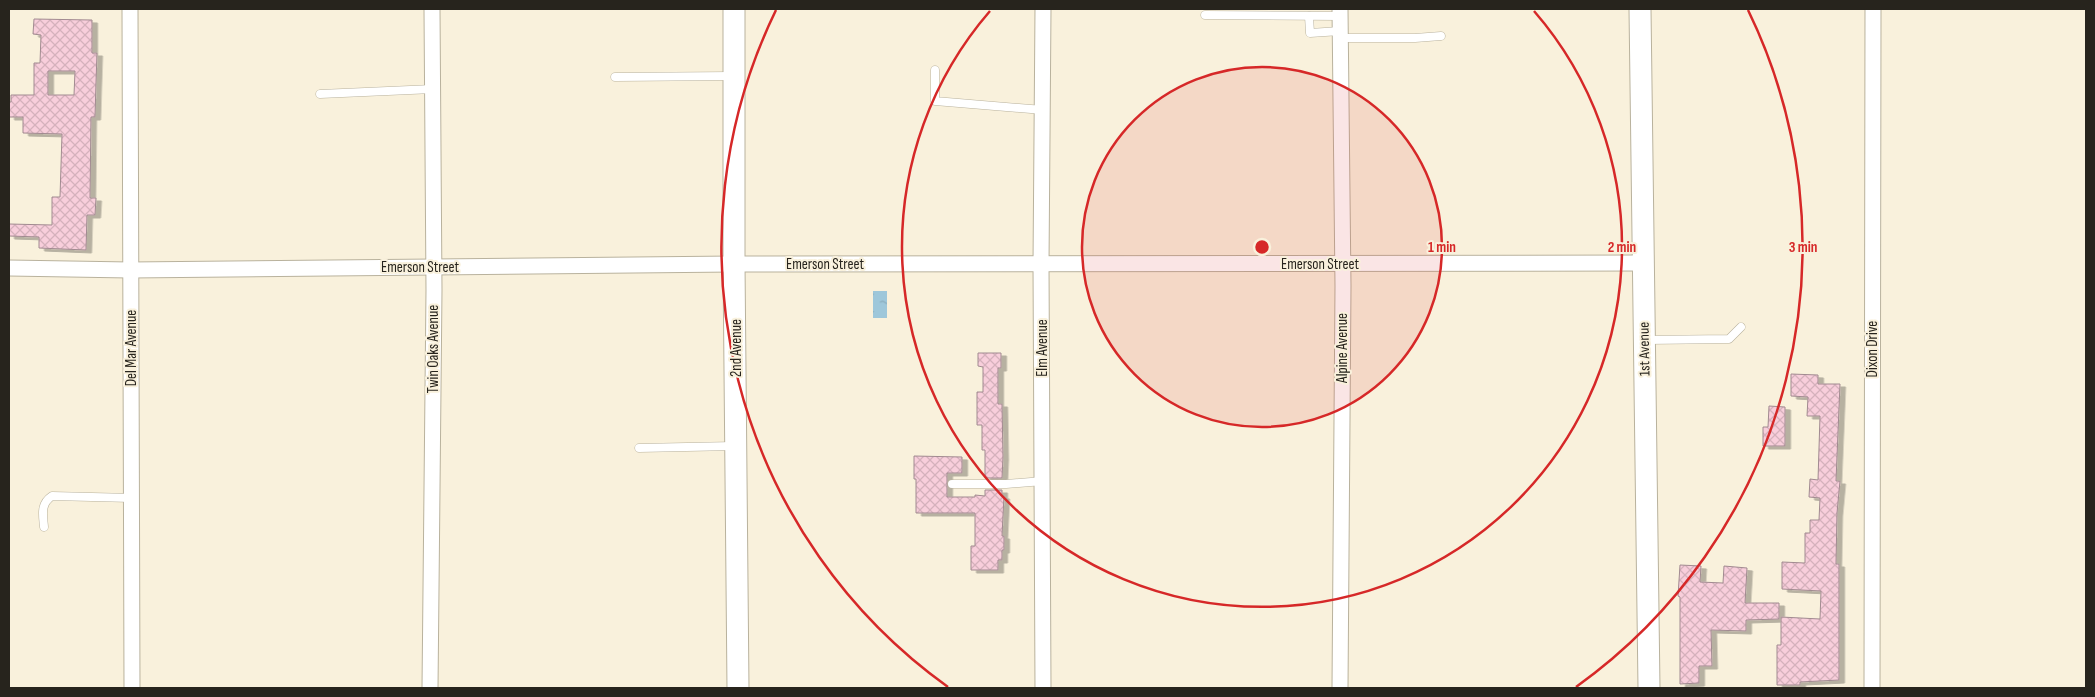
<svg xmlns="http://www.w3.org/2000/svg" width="2095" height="697" font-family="'Sofia Sans Condensed',sans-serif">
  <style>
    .water { fill: url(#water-ripples) }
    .building { fill: url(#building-cross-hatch); stroke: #a18a90; fill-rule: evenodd; filter: url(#shadow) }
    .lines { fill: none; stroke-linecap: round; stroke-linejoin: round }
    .lane-casing { stroke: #b9b29d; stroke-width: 9 }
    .street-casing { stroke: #b9b29d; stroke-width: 17 }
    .secondary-casing { stroke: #b9b29d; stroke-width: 23 }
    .lane { stroke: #fff; stroke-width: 8 }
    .street { stroke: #fff; stroke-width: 15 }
    .secondary { stroke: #fff; stroke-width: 21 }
    .ring { fill: none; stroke: #d62828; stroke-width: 2.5 }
    .labels { text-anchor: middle; stroke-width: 4; stroke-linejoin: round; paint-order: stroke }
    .street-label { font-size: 15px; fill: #27241d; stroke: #f9f1dc }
    .centre { fill: #d62828; stroke: #f9f1dc; stroke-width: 2.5 }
    .ring-label { font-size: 15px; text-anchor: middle; font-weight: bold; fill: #d62828; stroke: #f9f1dc; stroke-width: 4; stroke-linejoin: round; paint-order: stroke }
  </style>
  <defs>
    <pattern id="water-ripples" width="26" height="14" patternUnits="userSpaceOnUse" patternTransform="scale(1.25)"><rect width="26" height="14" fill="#9ec7da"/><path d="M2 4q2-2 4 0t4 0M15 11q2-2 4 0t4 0" fill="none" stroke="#88abbb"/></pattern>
    <pattern id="building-cross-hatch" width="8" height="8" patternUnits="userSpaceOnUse" patternTransform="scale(1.25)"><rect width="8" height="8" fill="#f8cedb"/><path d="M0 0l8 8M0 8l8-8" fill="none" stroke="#d5b1bc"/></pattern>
    <filter id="shadow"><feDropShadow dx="5.5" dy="3" stdDeviation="0" flood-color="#0004"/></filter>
  </defs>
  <rect width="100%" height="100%" fill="#f9f1dc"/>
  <rect class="water" x="873" y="291" width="14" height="27"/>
  <g class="building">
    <path d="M34 19 92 20V53H97L96 83 95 117H91L90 198H96L95 215H87L86 250 39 248V237L9 236V224L52 225V197H60L62 134 23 133V117H9V102H11V95H34V63H40L41 35 33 34ZM48 71H75L74 95H48Z"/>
    <path d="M978 353H1001V368H998V404H1002L1003 457 1002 478H985V450H982V425H977V392H983V367L978 366Z"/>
    <path d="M1791 374 1818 375V384H1840L1836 481H1840L1837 513 1836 564H1839V680L1800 682V685H1777V645H1781V617L1820 619 1821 591 1782 589V562L1805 563V533H1810V520H1819L1820 498 1809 497 1810 479 1818 480 1820 416H1807L1808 397 1791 396Z"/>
    <path d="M1769 406 1785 407V446H1763V427H1768Z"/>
    <path d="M914 456 962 457V473H947V497H975V495L985 496V490H1002V496H1004L1002 536H1004V550H1002V560H998V570H971V546H975V513H916V479H914Z"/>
    <path d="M1680 565 1701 566 1700 582 1723 583 1724 566 1747 568 1745 603H1779V619L1746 620V631L1711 630 1712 666H1699V683L1680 684V597L1678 596Z"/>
  </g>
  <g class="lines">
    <g class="lane-casing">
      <g id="lane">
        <path d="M1205 15 1340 16"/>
        <path d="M1309 16 1310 33 1340 31"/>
        <path d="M1340 38H1415L1441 36"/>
        <path d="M935 70V101L1043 110"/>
        <path d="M615 77 732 76"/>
        <path d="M320 94 433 89"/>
        <path d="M1646 340 1729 339 1741 327"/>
        <path d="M639 448 734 446"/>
        <path d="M952 484H1006L1043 481"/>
        <path d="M44 527C43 515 40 504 52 496L132 498"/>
      </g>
    </g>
    <g class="street-casing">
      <g id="street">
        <path d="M130 9 132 688"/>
        <path d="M1340 9 1343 286 1340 688"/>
        <path d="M9 268 130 270 734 264 1642 263"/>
        <path d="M430 688 434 290 432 9"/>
        <path d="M1043 688 1041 264 1043 9"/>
        <path d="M1872 688 1873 9"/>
      </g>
    </g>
    <g class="secondary-casing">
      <g id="secondary">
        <path d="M734 9V264L738 688"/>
        <path d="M1640 9 1649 688"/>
      </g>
    </g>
    <use href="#lane" class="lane"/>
    <use href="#street" class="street"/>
    <use href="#secondary" class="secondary"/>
  </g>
  <circle cx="1262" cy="247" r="180" fill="#d62828" fill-opacity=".12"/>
  <g class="ring">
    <circle cx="1262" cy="247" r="180"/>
    <path d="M1534 11A360 360 0 1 1 990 11"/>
    <path d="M948 687A541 541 0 0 1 776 10M1748 10A541 541 0 0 1 1576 687"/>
  </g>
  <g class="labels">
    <g class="street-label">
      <text x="825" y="269">Emerson Street</text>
      <text x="1320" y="269">Emerson Street</text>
      <text x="420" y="272">Emerson Street</text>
      <text transform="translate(131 348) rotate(-90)" y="5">Del Mar Avenue</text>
      <text transform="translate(736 348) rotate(-90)" y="5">2nd Avenue</text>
      <text transform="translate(1042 348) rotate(-90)" y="5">Elm Avenue</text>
      <text transform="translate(1342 348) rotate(-90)" y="5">Alpine Avenue</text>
      <text transform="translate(433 349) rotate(-90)" y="5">Twin Oaks Avenue</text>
      <text transform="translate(1644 349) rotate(-91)" y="5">1st Avenue</text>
      <text transform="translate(1872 349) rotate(-90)" y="5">Dixon Drive</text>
    </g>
  </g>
  <circle cx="1262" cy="247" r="8" class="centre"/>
  <g class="ring-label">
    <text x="1442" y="252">1 min</text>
    <text x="1622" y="252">2 min</text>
    <text x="1803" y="252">3 min</text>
  </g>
  <rect width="2095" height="697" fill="none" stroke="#27241d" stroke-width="20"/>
</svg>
